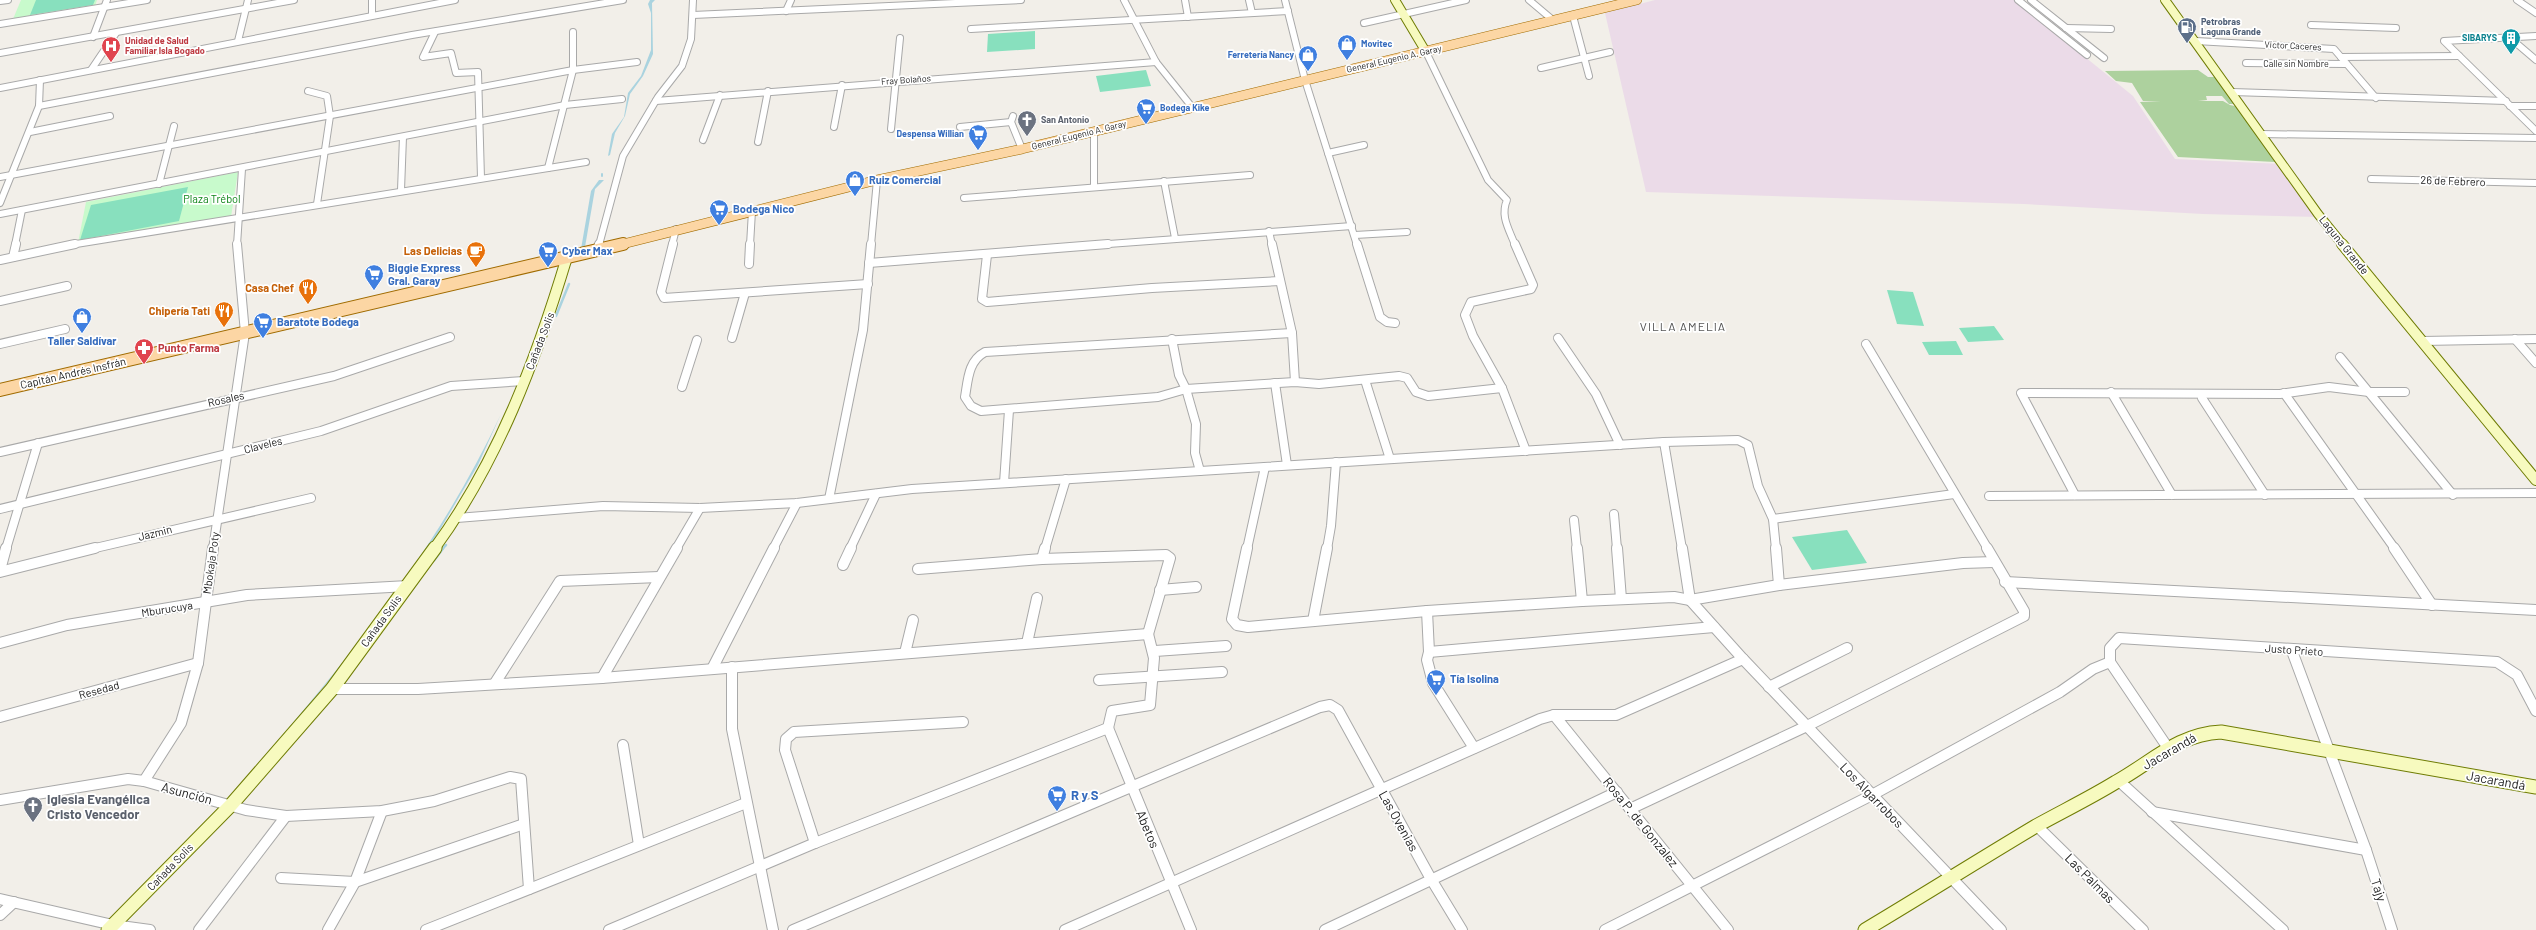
<svg xmlns="http://www.w3.org/2000/svg" width="2536" height="930" font-family="Barlow,sans-serif">
  <style>
    .industrial { fill: #ebdbe8 }
    .forest { fill: #add19e }
    .park { fill: #c8facc }
    .pitch { fill: #88e0be }
    .water { fill: #aad3df }
    .lines { fill: none; stroke-linecap: round; stroke-linejoin: round }
    .stream-far2 { stroke: #aad3df; stroke-width: 2 }
    .stream-far1 { stroke: #aad3df; stroke-width: 2.5 }
    .stream { stroke: #aad3df; stroke-width: 3 }
    .street-far2-casing { stroke: #a9a9a9; stroke-width: 8 }
    .street-far1-casing { stroke: #a9a9a9; stroke-width: 10 }
    .street-casing { stroke: #a9a9a9; stroke-width: 12 }
    .secondary-far2-casing { stroke: #707d05; stroke-width: 10 }
    .secondary-far1-casing { stroke: #707d05; stroke-width: 12 }
    .secondary-casing { stroke: #707d05; stroke-width: 15 }
    .primary-far1-casing { stroke: #a06b00; stroke-width: 10 }
    .primary-casing { stroke: #a06b00; stroke-width: 14 }
    .street-far2 { stroke: #fff; stroke-width: 6 }
    .street-far1 { stroke: #fff; stroke-width: 8 }
    .street { stroke: #fff; stroke-width: 10 }
    .secondary-far2 { stroke: #f7fabf; stroke-width: 8 }
    .secondary-far1 { stroke: #f7fabf; stroke-width: 10 }
    .secondary { stroke: #f7fabf; stroke-width: 13 }
    .primary-far1 { stroke: #fcd6a4; stroke-width: 9 }
    .primary { stroke: #fcd6a4; stroke-width: 12 }
    .labels { text-anchor: middle; stroke-width: 3.5; stroke-linejoin: round; paint-order: stroke }
    .far-service-label { font-size: 9px; font-weight: bold; fill: #4e5e75; stroke: #fff; text-anchor: start }
    .far-culture-label { font-size: 9px; font-weight: bold; fill: #0d838f; stroke: #fff; text-anchor: end }
    .far-health-label { font-size: 9px; font-weight: bold; fill: #be3a42; stroke: #fff; text-anchor: start }
    .far-shop-label { font-size: 9px; font-weight: bold; fill: #366cbe; stroke: #fff; text-anchor: start }
    .far-street-label { font-size: 9px; fill: #222; stroke: #fff }
    .far-worship-label { font-size: 9px; font-weight: bold; fill: #5b616d; stroke: #fff; text-anchor: start }
    .shop-label { font-size: 11px; font-weight: bold; fill: #366cbe; stroke: #fff; text-anchor: start }
    .street-label { font-size: 11px; fill: #222; stroke: #fff }
    .park-label { font-size: 11px; fill: #0c8416; stroke: #fff }
    .food-label { font-size: 11px; font-weight: bold; fill: #c56008; stroke: #fff; text-anchor: end }
    .health-label { font-size: 11px; font-weight: bold; fill: #be3a42; stroke: #fff; text-anchor: start }
    .neighbourhood-label { font-size: 12px; letter-spacing: 1px; fill: #555; stroke: #fff }
    .near-street-label { font-size: 13px; fill: #222; stroke: #fff }
    .near-shop-label { font-size: 13px; font-weight: bold; fill: #366cbe; stroke: #fff; text-anchor: start }
    .near-worship-label { font-size: 13px; font-weight: bold; fill: #5b616d; stroke: #fff; text-anchor: start }
  </style>
  <rect width="100%" height="100%" fill="#f2efe9"/>
  <path class="industrial" d="M1655 0H2015L2133 96 2175 159 2282 164 2319 217 2203 214 2024 204 1646 192 1605 13Z"/>
  <path class="forest" d="M2198 70 2208 77H2215L2238 104H2229L2222 96H2206L2207 100 2198 101H2223L2230 105 2239 107 2275 162 2178 157 2140 102 2161 101H2143L2132 83 2116 81 2105 71Z"/>
  <g class="park">
    <path d="M21 0H97L95 6 13 19Z"/>
    <path d="M238 172 231 217 78 243 86 202Z"/>
  </g>
  <g class="pitch">
    <path d="M36 0H95L93 5 30 15Z"/>
    <path d="M1035 31V49L987 52 988 34Z"/>
    <path d="M1146 70 1151 86 1100 92 1096 76Z"/>
    <path d="M188 187 179 221 80 240 91 205Z"/>
    <path d="M1887 290 1913 292 1924 326 1897 324Z"/>
    <path d="M1994 326 2004 340 1968 342 1959 328Z"/>
    <path d="M1956 341 1963 355H1929L1922 342Z"/>
    <path d="M1847 530 1867 563 1812 570 1792 537Z"/>
  </g>
  <g class="water">
    <path d="M650 0H655L652 3 653 54 643 76 630 94 625 116 615 133 610 155 608 156 612 134 624 117 628 93 641 76 651 50V13L648 4Z"/>
    <path d="M599 180H604L595 189 585 247 581 249 591 191Z"/>
    <path d="M501 414 478 465 428 550 341 666 276 745 228 798C334 677 432 561 501 414Z"/>
  </g>
  <g class="lines">
    <path class="stream-far2" d="M602 174V176"/>
    <g class="stream-far1">
      <path d="M556 316 569 284"/>
      <path d="M442 549 446 545"/>
    </g>
    <path class="stream" d="M434 560 443 548"/>
    <g class="street-far2-casing">
      <g id="street-far2">
        <path d="M372 0V15"/>
        <path d="M1124 0 1156 62 1192 107"/>
        <path d="M1185 0 1188 17"/>
        <path d="M1249 0 1252 13"/>
        <path d="M1285 0 1305 80 1357 245"/>
        <path d="M1529 0 1554 21"/>
        <path d="M2018 0 2087 55"/>
        <path d="M2031 0 2104 58"/>
        <path d="M2517 0 2536 13"/>
        <path d="M0 1 8 0"/>
        <path d="M786 11 791 0"/>
        <path d="M693 15 1021 0"/>
        <path d="M1573 16 1589 76"/>
        <path d="M1364 23 1466 0"/>
        <path d="M0 24 147 0"/>
        <path d="M2311 25 2396 28"/>
        <path d="M2066 28 2111 29"/>
        <path d="M971 29 1288 11"/>
        <path d="M435 32 423 57 451 53 456 73 478 72 481 178"/>
        <path d="M2536 36 2444 41 2536 131"/>
        <path d="M93 37 107 0"/>
        <path d="M2509 37 2536 60"/>
        <path d="M238 41 248 0"/>
        <path d="M2196 41 2334 49 2376 98"/>
        <path d="M1426 52 1488 180 1507 200C1500 216 1509 229 1515 245"/>
        <path d="M0 53 294 0"/>
        <path d="M2341 57 2459 56"/>
        <path d="M2246 63 2346 64"/>
        <path d="M1541 68 1610 52"/>
        <path d="M91 70 116 33"/>
        <path d="M0 88 455 0"/>
        <path d="M308 91 327 96 330 116 317 204"/>
        <path d="M2232 92 2506 101"/>
        <path d="M656 101 1156 62"/>
        <path d="M39 106 412 35 623 0"/>
        <path d="M2510 106H2536"/>
        <path d="M1013 116 1011 122 1022 149"/>
        <path d="M834 127 842 85"/>
        <path d="M960 127 1011 122"/>
        <path d="M891 129 900 38"/>
        <path d="M30 132 110 116"/>
        <path d="M1094 132V187"/>
        <path d="M2261 134 2536 138"/>
        <path d="M703 140 720 95"/>
        <path d="M758 142 768 91"/>
        <path d="M1328 153 1364 145"/>
        <path d="M548 168 573 70V32"/>
        <path d="M0 177 573 70 637 62"/>
        <path d="M2371 179 2536 183"/>
        <path d="M1164 181 1175 238"/>
        <path d="M159 184 174 126"/>
        <path d="M401 190 403 137"/>
        <path d="M964 198 1250 175"/>
        <path d="M0 203 39 106 40 80"/>
        <path d="M0 214 565 105 622 99"/>
        <path d="M1269 231 1272 245"/>
        <path d="M1355 235 1407 232"/>
        <path d="M15 245 22 210"/>
        <path d="M70 245 586 162"/>
        <path d="M237 245 242 169"/>
        <path d="M599 245 623 156 658 97 682 66 691 39 693 0"/>
        <path d="M672 245 676 229"/>
        <path d="M750 245 752 211"/>
        <path d="M871 245 877 180"/>
        <path d="M1095 245 1352 226"/>
      </g>
    </g>
    <g class="street-far1-casing">
      <g id="street-far1">
        <path d="M673 244 661 292 664 298 868 284"/>
        <path d="M1272 244 1292 333 1295 382"/>
        <path d="M1357 244 1380 317 1387 322 1395 323"/>
        <path d="M1515 244 1533 285 1531 289 1471 302 1465 315 1473 336 1502 388 1526 451"/>
        <path d="M597 250 599 244"/>
        <path d="M987 255 982 299 987 302 1152 288 1280 281"/>
        <path d="M13 257 16 244"/>
        <path d="M0 260 75 244"/>
        <path d="M869 263 1108 244"/>
        <path d="M749 264 750 244"/>
        <path d="M0 301 67 286"/>
        <path d="M1292 333 985 352C968 361 968 380 965 397L971 406 981 411 1158 397 1186 389 1295 382 1319 384 1399 376 1407 378 1416 392 1428 396 1502 388"/>
        <path d="M732 338 745 293"/>
        <path d="M1558 338 1596 394 1620 445"/>
        <path d="M1172 339 1179 375 1186 389 1196 424 1195 453 1200 471"/>
        <path d="M2515 339 2536 363"/>
        <path d="M2422 341 2536 339"/>
        <path d="M0 344 65 329"/>
        <path d="M1866 344 1988 549"/>
        <path d="M2340 357 2453 495"/>
        <path d="M1365 380 1390 459"/>
        <path d="M1275 383 1287 465"/>
        <path d="M682 387 697 340"/>
        <path d="M2111 392 2172 495"/>
        <path d="M2284 393 2395 549"/>
        <path d="M2202 398 2265 495"/>
        <path d="M1664 442 1738 440 1748 445 1758 486 1773 519 1776 549"/>
        <path d="M0 452 334 376 450 337"/>
        <path d="M1004 483 1009 410"/>
        <path d="M2075 495 2021 393 2280 394 2329 387 2369 392H2405"/>
        <path d="M1989 496 2536 493"/>
        <path d="M829 499 863 330 871 244"/>
        <path d="M0 509 321 431 451 386 524 381"/>
        <path d="M1614 514 1617 549"/>
        <path d="M457 518 603 506 700 508 797 503 912 489 1664 442 1682 549"/>
        <path d="M1773 519 1954 494"/>
        <path d="M1574 520 1577 549"/>
        <path d="M6 549 38 443"/>
        <path d="M91 549 311 498"/>
        <path d="M213 549 245 333 237 244"/>
        <path d="M676 549 700 508"/>
        <path d="M773 549 797 503"/>
        <path d="M850 549 876 494"/>
        <path d="M1045 549 1066 479"/>
        <path d="M1247 549 1265 467"/>
        <path d="M1327 549 1331 526 1336 462"/>
      </g>
    </g>
    <g class="street-casing">
      <g id="street">
        <path d="M1247 548 1232 619 1237 625 1248 627 1427 611 1582 601 1674 597 1690 600 1779 585 1963 563 1994 562"/>
        <path d="M1577 548 1582 601"/>
        <path d="M1617 548 1621 599"/>
        <path d="M1682 548 1690 600 1743 659 2001 930"/>
        <path d="M1776 548 1779 585"/>
        <path d="M2394 548 2432 605"/>
        <path d="M1042 559 1045 548"/>
        <path d="M843 565 851 548"/>
        <path d="M918 569 1042 559 1166 555 1170 558 1148 634"/>
        <path d="M0 570 6 548"/>
        <path d="M0 572 95 548"/>
        <path d="M2005 582 2536 610"/>
        <path d="M1160 590 1196 587"/>
        <path d="M1427 611 1429 652 1427 660 1433 683 1474 748"/>
        <path d="M1313 621 1327 548"/>
        <path d="M0 643 67 625 247 595 408 586"/>
        <path d="M1027 643 1037 598"/>
        <path d="M1155 651 1226 646"/>
        <path d="M2292 651 2366 850 2392 930"/>
        <path d="M1429 652 1714 627"/>
        <path d="M905 653 913 620"/>
        <path d="M2110 662V648L2119 638 2497 662 2517 675 2536 711"/>
        <path d="M732 667V729L773 930"/>
        <path d="M712 669 774 548"/>
        <path d="M602 678 677 548"/>
        <path d="M1099 680 1222 672"/>
        <path d="M495 683 560 581 659 577"/>
        <path d="M1769 687 1847 648"/>
        <path d="M332 689H418L602 678 1148 634"/>
        <path d="M1554 715 1728 930"/>
        <path d="M0 717 198 663"/>
        <path d="M1108 728 1191 930"/>
        <path d="M1108 728 1112 711 1150 705 1154 658 1148 634"/>
        <path d="M623 745 639 845"/>
        <path d="M144 781 181 723 198 663 213 548"/>
        <path d="M2119 781 2283 930"/>
        <path d="M0 800 128 779 144 781 246 810 286 816 382 811 434 801 510 777 521 779 529 889"/>
        <path d="M1630 809 1807 726 2024 616V611L1987 548"/>
        <path d="M2152 812 2366 850"/>
        <path d="M2037 826 2143 930"/>
        <path d="M815 843 785 750 786 739 794 732 963 722"/>
        <path d="M281 878 355 882 524 824"/>
        <path d="M0 899 113 925 150 930"/>
        <path d="M0 915 14 902"/>
        <path d="M199 930 286 816"/>
        <path d="M328 930 355 882 382 811"/>
        <path d="M426 930 746 803"/>
        <path d="M609 930 815 843 1108 728"/>
        <path d="M793 930 1320 707 1330 705 1338 710 1431 879 1462 930"/>
        <path d="M1065 930 1540 719 1554 715H1616L1743 659"/>
        <path d="M1325 930 1617 792"/>
        <path d="M1605 930 1872 795 2060 692 2093 669 2110 662 2168 748"/>
      </g>
    </g>
    <g class="secondary-far2-casing">
      <g id="secondary-far2">
        <path d="M1395 0 1426 52"/>
        <path d="M2165 0 2318 214 2343 245"/>
      </g>
    </g>
    <g class="secondary-far1-casing">
      <g id="secondary-far1">
        <path d="M2342 244 2536 480"/>
        <path d="M434 549C498 462 536 360 567 257"/>
      </g>
    </g>
    <g class="secondary-casing">
      <g id="secondary">
        <path d="M108 930 231 805 332 689 435 548"/>
        <path d="M1865 930C1922 896 1979 860 2036 826 2063 811 2090 798 2116 782 2152 762 2178 734 2221 732L2536 787"/>
      </g>
    </g>
    <g class="primary-far1-casing">
      <path id="primary-far1" d="M619 245 877 180 1022 149 1637 0"/>
    </g>
    <g class="primary-casing">
      <path id="primary" d="M0 390 623 244"/>
    </g>
    <use href="#street-far2" class="street-far2"/>
    <use href="#street-far1" class="street-far1"/>
    <use href="#street" class="street"/>
    <use href="#secondary-far2" class="secondary-far2"/>
    <use href="#secondary-far1" class="secondary-far1"/>
    <use href="#secondary" class="secondary"/>
    <use href="#primary-far1" class="primary-far1"/>
    <use href="#primary" class="primary"/>
  </g>
  <defs>
    <g id="fuel-pin" transform="scale(1)"><path d="M0 17L-7.5 6A9.5 9.5 0 1 1 7.5 6Z" fill="#5c6f8a" stroke="#fff"/><path d="M-5.5-6h7V0h2V4h1.3V-2.5L3-4.5l.8-.8L6-3V5H2.5V1h-1V6h-7ZM-4.2-4.7v3.2H.2V-4.7Z" fill="#fff"/></g>
    <g id="building-pin" transform="scale(1)"><path d="M0 17L-7.5 6A9.5 9.5 0 1 1 7.5 6Z" fill="#0f9aa8" stroke="#fff"/><path d="M-4-6H4V6H1V3H-1V6H-4ZM-2.5-4.3h1.7v1.8h-1.7ZM.8-4.3h1.7v1.8H.8ZM-2.5-1h1.7V.8h-1.7ZM.8-1h1.7V.8H.8Z" fill="#fff"/></g>
    <g id="shop-pin" transform="scale(1)"><path d="M0 17L-7.5 6A9.5 9.5 0 1 1 7.5 6Z" fill="#3f7fe0" stroke="#fff"/><path d="M-5-2.5h2.3a2.7 3.5 0 0 1 5.4 0H5L5.5 6h-11ZM-1.5-2.5h3a1.5 2.3 0 0 0-3 0Z" fill="#fff"/></g>
    <g id="hospital-pin" transform="scale(1)"><path d="M0 17L-7.5 6A9.5 9.5 0 1 1 7.5 6Z" fill="#e0444e" stroke="#fff"/><path d="M-5-5h3v3.5h4V-5h3V5h-3V1.5h-4V5h-3Z" fill="#fff"/></g>
    <g id="supermarket-pin" transform="scale(1)"><path d="M0 17L-7.5 6A9.5 9.5 0 1 1 7.5 6Z" fill="#3f7fe0" stroke="#fff"/><path d="M-6-5.5h2.5l.6 2H6L4.5 2H-2.5L-4.4-4H-6ZM-1.5 3.2a1.3 1.3 0 1 0 .1 0ZM3 3.2a1.3 1.3 0 1 0 .1 0Z" fill="#fff"/></g>
    <g id="church-pin" transform="scale(1)"><path d="M0 17L-7.5 6A9.5 9.5 0 1 1 7.5 6Z" fill="#6b7280" stroke="#fff"/><path d="M-1.2-6h2.4v3.5h3.3v2.4h-3.3V6h-2.4V-.1h-3.3v-2.4h3.3Z" fill="#fff"/></g>
    <g id="cafe-pin" transform="scale(1)"><path d="M0 17L-7.5 6A9.5 9.5 0 1 1 7.5 6Z" fill="#e8710a" stroke="#fff"/><path d="M-5.5-4.5H6V0H3Q3 3.5 0 3.5H-2.5Q-5.5 3.5-5.5 0ZM3-3.2v2h1.7v-2ZM-6 4.5H4V6H-6Z" fill="#fff"/></g>
    <g id="restaurant-pin" transform="scale(1)"><path d="M0 17L-7.5 6A9.5 9.5 0 1 1 7.5 6Z" fill="#e8710a" stroke="#fff"/><path d="M-5-6h1v4h1v-4h1v4h1v-4h1v5L-1.5 .5V6h-2V.5L-5-1ZM5-6V6H3V1.5H1.5Q1.5-4 5-6Z" fill="#fff"/></g>
    <g id="pharmacy-pin" transform="scale(1)"><path d="M0 17L-7.5 6A9.5 9.5 0 1 1 7.5 6Z" fill="#e0444e" stroke="#fff"/><path d="M-2-6h4v4h4v4h-4v4h-4v-4h-4v-4h4Z" fill="#fff"/></g>
  </defs>
  <g fill-rule="evenodd">
    <use href="#fuel-pin" x="2187" y="27"/>
    <use href="#building-pin" x="2511" y="38"/>
    <use href="#shop-pin" x="1347" y="44"/>
    <use href="#hospital-pin" x="111" y="46"/>
    <use href="#shop-pin" x="1308" y="55"/>
    <use href="#supermarket-pin" x="1146" y="108"/>
    <use href="#church-pin" x="1027" y="120"/>
    <use href="#supermarket-pin" x="978" y="134"/>
    <use href="#shop-pin" x="855" y="180"/>
    <use href="#supermarket-pin" x="719" y="209"/>
    <use href="#cafe-pin" x="476" y="251"/>
    <use href="#supermarket-pin" x="548" y="251"/>
    <use href="#supermarket-pin" x="374" y="274"/>
    <use href="#restaurant-pin" x="308" y="288"/>
    <use href="#restaurant-pin" x="224" y="311"/>
    <use href="#shop-pin" x="82" y="317"/>
    <use href="#supermarket-pin" x="263" y="322"/>
    <use href="#pharmacy-pin" x="144" y="348"/>
    <use href="#supermarket-pin" x="1436" y="679"/>
    <use href="#supermarket-pin" x="1057" y="795"/>
    <use href="#church-pin" x="33" y="806"/>
  </g>
  <g class="labels">
    <g class="far-service-label">
      <text x="2201" y="25">Petrobras<tspan x="2201" dy="10">Laguna Grande</tspan></text>
    </g>
    <g class="far-culture-label">
      <text x="2497" y="41">SIBARYS</text>
    </g>
    <g class="far-health-label">
      <text x="125" y="44">Unidad de Salud<tspan x="125" dy="10">Familiar Isla Bogado</tspan></text>
    </g>
    <g class="far-shop-label">
      <text x="1361" y="47">Movitec</text>
      <text x="1294" y="58" text-anchor="end">Ferretería Nancy</text>
      <text x="1160" y="111">Bodega Kike</text>
      <text x="964" y="137" text-anchor="end">Despensa Willian</text>
    </g>
    <g class="far-street-label">
      <text transform="translate(2293 46) rotate(3)" y="3">Victor Caceres</text>
      <text transform="translate(1394 59) rotate(-13)" y="3">General Eugenio A. Garay</text>
      <text x="2296" y="67">Calle sin Nombre</text>
      <text transform="translate(906 80) rotate(-4)" y="3">Fray Bolaños</text>
      <text transform="translate(1079 135) rotate(-14)" y="3">General Eugenio A. Garay</text>
    </g>
    <g class="far-worship-label">
      <text x="1041" y="123">San Antonio</text>
    </g>
    <g class="shop-label">
      <text x="869" y="184">Ruiz Comercial</text>
      <text x="733" y="213">Bodega Nico</text>
      <text x="562" y="255">Cyber Max</text>
      <text x="388" y="272">Biggie Express<tspan x="388" dy="13">Gral. Garay</tspan></text>
      <text x="277" y="326">Baratote Bodega</text>
      <text x="82" y="345" text-anchor="middle">Taller Saldívar</text>
      <text x="1450" y="683">Tía Isolina</text>
    </g>
    <g class="street-label">
      <text transform="translate(2453 181) rotate(2)" y="4">26 de Febrero</text>
      <text transform="translate(2344 245) rotate(51)" y="4">Laguna Grande</text>
      <text transform="translate(540 341) rotate(-69)" y="4">Cañada Solis</text>
      <text transform="translate(73 373) rotate(-13)" y="4">Capitán Andrés Insfrán</text>
      <text transform="translate(226 399) rotate(-13)" y="4">Rosales</text>
      <text transform="translate(263 445) rotate(-14)" y="4">Claveles</text>
      <text transform="translate(155 533) rotate(-14)" y="4">Jazmin</text>
      <text transform="translate(211 563) rotate(-82)" y="4">Mbokaja Poty</text>
      <text transform="translate(167 609) rotate(-9)" y="4">Mburucuya</text>
      <text transform="translate(381 621) rotate(-54)" y="4">Cañada Solis</text>
      <text transform="translate(2294 650) rotate(4)" y="4">Justo Prieto</text>
      <text transform="translate(99 690) rotate(-15)" y="4">Resedad</text>
      <text transform="translate(170 867) rotate(-46)" y="4">Cañada Solis</text>
    </g>
    <g class="park-label">
      <text x="212" y="203">Plaza Trébol</text>
    </g>
    <g class="food-label">
      <text x="462" y="255">Las Delicias</text>
      <text x="294" y="292">Casa Chef</text>
      <text x="210" y="315">Chipería Tati</text>
    </g>
    <g class="health-label">
      <text x="158" y="352">Punto Farma</text>
    </g>
    <g class="neighbourhood-label">
      <text x="1683" y="331">VILLA AMELIA</text>
    </g>
    <g class="near-street-label">
      <text transform="translate(2169 751) rotate(-30)" y="5">Jacarandá</text>
      <text transform="translate(2496 780) rotate(10)" y="5">Jacarandá</text>
      <text transform="translate(187 793) rotate(15)" y="5">Asunción</text>
      <text transform="translate(1872 795) rotate(46)" y="5">Los Algarrobos</text>
      <text transform="translate(1399 821) rotate(61)" y="5">Las Ovenias</text>
      <text transform="translate(1641 822) rotate(51)" y="5">Rosa P. de Gonzalez</text>
      <text transform="translate(1148 829) rotate(67)" y="5">Abetos</text>
      <text transform="translate(2090 878) rotate(45)" y="5">Las Palmas</text>
      <text transform="translate(2379 890) rotate(72)" y="5">Tajy</text>
    </g>
    <g class="near-shop-label">
      <text x="1071" y="800">R y S</text>
    </g>
    <g class="near-worship-label">
      <text x="47" y="804">Iglesia Evangélica<tspan x="47" dy="15">Cristo Vencedor</tspan></text>
    </g>
  </g>
</svg>
